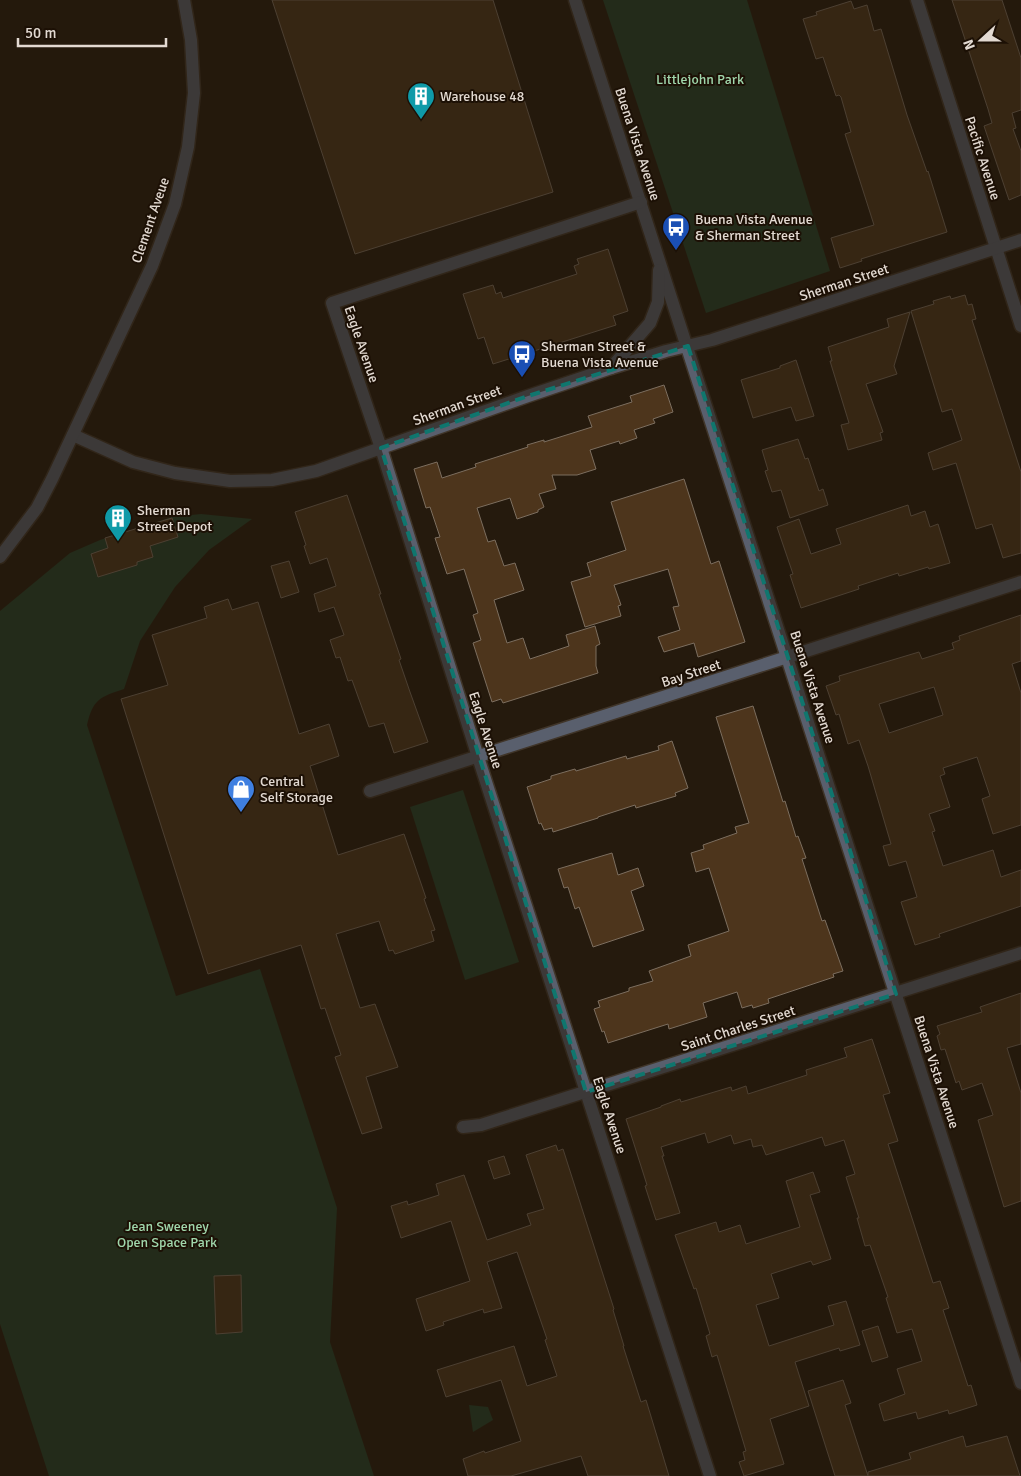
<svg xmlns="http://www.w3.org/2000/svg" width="1021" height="1476" font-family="Signika,sans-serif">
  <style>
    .green { fill: #23402a }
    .building { fill: #4d351c; stroke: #7c6e5f; fill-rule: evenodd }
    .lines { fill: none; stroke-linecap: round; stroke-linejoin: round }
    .minor-casing { stroke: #403529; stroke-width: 15 }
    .minor { stroke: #595f6d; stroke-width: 12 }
    .marked { fill: none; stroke: #0f766e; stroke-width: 4; stroke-dasharray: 10 6; stroke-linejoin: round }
    .labels { text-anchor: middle; stroke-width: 4; stroke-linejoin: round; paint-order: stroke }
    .park-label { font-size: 14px; fill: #a0d7ac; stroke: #1c1005 }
    .poi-label { font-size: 14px; fill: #e3dad2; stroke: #1c1005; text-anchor: start }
    .street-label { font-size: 14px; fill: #e3dad2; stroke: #1c1005 }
  </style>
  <rect width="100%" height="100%" fill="#251a0d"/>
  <g class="green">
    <path d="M603 0H747L830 271 706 313Z"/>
    <path d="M201 514 252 519 209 550 175 587 140 641 124 689C100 697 93 699 87 725L176 996 260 969 337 1208 330 1342 374 1476H49L0 1324V611L70 553 100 540 172 517Z"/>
    <path d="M463 790 519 962 465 980 410 807Z"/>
    <path d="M469 1405 488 1407 493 1420 473 1432Z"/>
  </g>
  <g class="building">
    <path d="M272 0H493L553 192 355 254Z"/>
    <path d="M952 0H1002L1021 58V110L1012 113 1016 128 1013 129 1021 151V195L1009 200 984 126 992 123 988 109Z"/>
    <path d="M851 1 854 9 867 5 874 31 881 29 907 115 927 172 928 171 947 232 861 259 862 261 840 268 831 238 874 225 845 134 851 132 841 97 839 95 836 96 823 57 816 59 803 19 817 15 816 12Z"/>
    <path d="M608 249 628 311 613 316 616 325 493 364 484 337 478 339 463 294 493 285 496 294 501 292 503 298 577 274 574 266 579 264 577 259Z"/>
    <path d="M965 295 968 305 972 304 976 319 972 320 1021 472V553L1003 558 992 524 976 529 956 463 933 470 928 453 962 440 952 409 942 412 911 311 934 304 933 301 950 296 951 299Z"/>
    <path d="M910 312 894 366 897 374 866 384 883 432 880 433 882 440 848 450 841 425 849 423 830 361H832L828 347 889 327 887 319Z"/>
    <path d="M796 360 814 416 796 421 791 407 753 418 741 380 780 368V366Z"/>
    <path d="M664 385 673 412 653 419 655 423 634 430 637 438 620 444 619 441 590 450 596 469 577 475H552L556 489 539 494 544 507 538 510V512L517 519 510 498 477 508 488 542 495 540 504 566 515 563 524 590 494 600 507 643 523 638 530 659 569 646 566 635 595 626 600 644 596 646V666L598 673 503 703 501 699 492 702 473 643 481 640 473 615 478 613 464 569 447 574 435 538 440 537 430 507 426 508 414 469 437 462 442 478 476 467 475 464 528 447 527 445 544 440V442L592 427 588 416 632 402 630 396Z"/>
    <path d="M798 439 805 459 808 458 819 491 823 489 828 505 790 518 781 490 772 492 765 471 768 470 762 450Z"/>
    <path d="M684 479 711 564 719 561 745 642 698 657 694 643 664 652 658 637 680 630 673 607 679 606 668 569 614 585 621 605 618 606 621 616 585 627 571 582 591 576 587 563 626 550 611 502Z"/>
    <path d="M347 495 381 594H379L401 659 399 660 410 692 428 742 394 753 384 723 369 727 352 680 348 681 340 657 336 658 330 640 344 635 334 607 319 612 314 594 336 586 327 558 310 564 304 546 306 545 295 512Z"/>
    <path d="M908 505 911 516 925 511 930 527 938 524 950 563 929 569 928 567 899 576 898 573 858 586 859 589 801 608 790 575 793 574 777 527 799 519 811 554 841 544 836 529Z"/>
    <path d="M172 518 178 537 150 546 153 557 137 562V565L98 577 91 554 108 548 105 538Z"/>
    <path d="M289 561 299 592 281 598 271 566Z"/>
    <path d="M228 599 232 610 258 602 299 734 329 724 339 756 310 766 338 855 404 834 426 898 424 899 435 930 431 931 434 941 395 954 393 950 389 951 379 921 336 934 360 1008 375 1004 398 1067 366 1077 382 1128 362 1134 335 1057 341 1055 325 1008 321 1009 301 945 208 974 121 699 168 685 152 635 207 618 204 607Z"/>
    <path d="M1021 615V661L1012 664 1021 693V825L993 834 982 799 990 796 977 757 943 768 945 774 940 776 950 807 929 814 935 831 932 832 943 866 993 850 1001 877 1021 870V906L939 934 940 937 915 945 901 902 917 897 906 861 889 866 883 846 891 844 868 766 859 740 848 744 839 714 836 715 826 686 840 681 839 676 919 652 922 659 954 649 952 643 960 640 959 636ZM934 687 943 715 889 733 879 704Z"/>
    <path d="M753 706 783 802 785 801 796 837 798 836 806 858 802 859 822 921 825 920 843 971 833 974 834 977 768 999 769 1003 753 1008 752 1005 742 1008 737 992 703 1003 707 1017 669 1029 668 1024 608 1043 604 1031 602 1032 594 1009 600 1007 598 1001 629 991V988L653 981 649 971 691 956 688 945 729 931 709 868 696 872 691 853 704 849 703 845 737 833 735 827 749 823 716 717Z"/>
    <path d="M672 741 688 788 675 793 676 796 636 808 635 805 598 817V818L553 832 552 828 544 830 541 823 539 824 527 787 551 779V776L575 769 576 771 626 756 627 759 659 750 658 746Z"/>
    <path d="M612 853 618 875 638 868 644 886 631 891 644 930 593 947 579 907 575 909 568 887 564 888 558 869Z"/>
    <path d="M1021 993V1044L1007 1048 1021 1093V1201L1004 1207 978 1120 993 1115 982 1083 962 1090 959 1081 956 1083 945 1049 941 1050 937 1036 940 1034 937 1026 982 1012 980 1007Z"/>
    <path d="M872 1039 890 1093 883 1095 898 1141 888 1144 933 1283 940 1281 949 1308 943 1310 968 1386 971 1385 977 1405 949 1414 948 1410 918 1419 916 1412 884 1421 879 1404 905 1394 897 1369 922 1361 912 1329 897 1333 886 1298 888 1297 870 1245 865 1246 857 1218H859L846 1177 855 1174 844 1140 825 1146 822 1137 766 1155 762 1145 753 1147 751 1139 734 1144 731 1135 708 1143 705 1133 661 1147 664 1156H662L680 1213 656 1220 645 1186 647 1185 626 1119 661 1107V1106L680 1099 681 1102 731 1087 732 1091 746 1086 748 1094 807 1075 806 1070 847 1057 844 1048Z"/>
    <path d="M556 1145 558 1151 563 1149 614 1309 613 1310 624 1346H623L641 1402 646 1400 669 1476H588L581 1456 511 1476H468L463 1459 484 1451 485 1453 521 1441 501 1380 446 1397 437 1370 514 1346 527 1386 557 1376 545 1340 547 1339 517 1252 487 1262 502 1308 484 1313 483 1309 443 1322 444 1325 426 1331 416 1299 470 1281 451 1221 401 1238 391 1206 407 1201 408 1205 439 1195 436 1184 464 1175 487 1240 531 1225 527 1214 544 1209 526 1155Z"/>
    <path d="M504 1156 510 1174 494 1179 488 1161Z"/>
    <path d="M813 1172 820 1192 810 1195 831 1259 813 1265 811 1261 771 1274 779 1298 756 1305 769 1346 834 1325 828 1306 846 1301 860 1345 840 1351 839 1348 795 1362 809 1406 770 1419 784 1464 744 1476 739 1462 745 1460 743 1452 746 1451 717 1355 712 1357 706 1336 710 1334 696 1288 694 1289 675 1235 716 1222 719 1232 740 1225 746 1244 800 1227 786 1181Z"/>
    <path d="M241 1275 242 1332 216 1334 214 1276Z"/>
    <path d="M878 1326 888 1357 872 1362 862 1331Z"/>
    <path d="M843 1380 851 1403 845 1405 868 1476H835L808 1391Z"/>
    <path d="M963 1436 966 1447 1007 1436 1020 1476H868V1472L911 1459 909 1453Z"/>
  </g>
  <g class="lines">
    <g class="minor-casing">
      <g id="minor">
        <path d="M575 0 1021 1383"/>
        <path d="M917 0 1021 326"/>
        <path d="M641 202 332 303 381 448 478 757 710 1476"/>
        <path d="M611 368 650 323 658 302 659 270"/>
        <path d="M73 435 133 462 175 473 230 481 272 480 316 471 528 396 611 368 666 351 712 340 1021 240"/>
        <path d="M0 557 37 508 52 479 152 266 175 204 188 147 194 93 191 40 184 0"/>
        <path d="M370 791 1021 582"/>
        <path d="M463 1127 481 1125 1021 953"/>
      </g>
    </g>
    <use href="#minor" class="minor"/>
  </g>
  <path d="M0 0H1021V1476H0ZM688 346 896 994 586 1092 381 448 528 396Z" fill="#251a0d" fill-opacity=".55" fill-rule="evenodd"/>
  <path class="marked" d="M688 346 896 994 586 1092 381 448 528 396Z"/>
  <defs>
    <g id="building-pin" transform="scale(1.4375)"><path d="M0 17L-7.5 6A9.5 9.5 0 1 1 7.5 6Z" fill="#0f9aa8" stroke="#1c1005"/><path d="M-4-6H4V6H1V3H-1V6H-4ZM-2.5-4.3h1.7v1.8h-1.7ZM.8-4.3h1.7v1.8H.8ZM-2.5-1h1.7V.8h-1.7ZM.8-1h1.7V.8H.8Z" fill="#fff"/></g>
    <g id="bus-pin" transform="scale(1.4375)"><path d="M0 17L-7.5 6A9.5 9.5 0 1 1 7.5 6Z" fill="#1a4fb4" stroke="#1c1005"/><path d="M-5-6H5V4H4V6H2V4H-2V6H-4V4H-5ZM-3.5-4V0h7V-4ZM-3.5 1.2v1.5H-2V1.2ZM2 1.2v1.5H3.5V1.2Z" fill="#fff"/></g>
    <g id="shop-pin" transform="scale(1.4375)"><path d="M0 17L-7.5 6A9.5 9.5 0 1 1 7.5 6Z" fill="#3f7fe0" stroke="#1c1005"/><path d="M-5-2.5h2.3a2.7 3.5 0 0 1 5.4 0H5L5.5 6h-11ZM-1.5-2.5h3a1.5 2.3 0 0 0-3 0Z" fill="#fff"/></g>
  </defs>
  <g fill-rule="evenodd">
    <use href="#building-pin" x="421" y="96"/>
    <use href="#bus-pin" x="676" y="227"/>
    <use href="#bus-pin" x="522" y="354"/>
    <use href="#building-pin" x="118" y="518"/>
    <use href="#shop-pin" x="241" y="789"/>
  </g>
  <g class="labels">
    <g class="park-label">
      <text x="700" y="84">Littlejohn Park</text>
      <text x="167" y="1231">Jean Sweeney<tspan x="167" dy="16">Open Space Park</tspan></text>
    </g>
    <g class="poi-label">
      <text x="440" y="101">Warehouse 48</text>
      <text x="695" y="224">Buena Vista Avenue<tspan x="695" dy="16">&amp; Sherman Street</tspan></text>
      <text x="541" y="351">Sherman Street &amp;<tspan x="541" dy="16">Buena Vista Avenue</tspan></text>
      <text x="137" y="515">Sherman<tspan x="137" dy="16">Street Depot</tspan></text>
      <text x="260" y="786">Central<tspan x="260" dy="16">Self Storage</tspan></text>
    </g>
    <g class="street-label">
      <text transform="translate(638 144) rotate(72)" y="5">Buena Vista Avenue</text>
      <text transform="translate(983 158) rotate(72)" y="5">Pacific Avenue</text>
      <text transform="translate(150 220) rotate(-71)" y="5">Clement Aveue</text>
      <text transform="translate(844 282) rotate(-18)" y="5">Sherman Street</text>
      <text transform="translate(362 344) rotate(71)" y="5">Eagle Avenue</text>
      <text transform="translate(457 405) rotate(-20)" y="5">Sherman Street</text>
      <text transform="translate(691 673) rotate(-18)" y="5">Bay Street</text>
      <text transform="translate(813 687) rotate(72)" y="5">Buena Vista Avenue</text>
      <text transform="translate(486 730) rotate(72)" y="5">Eagle Avenue</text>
      <text transform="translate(738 1028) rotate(-18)" y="5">Saint Charles Street</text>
      <text transform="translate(937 1072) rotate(72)" y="5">Buena Vista Avenue</text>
      <text transform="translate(610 1115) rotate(72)" y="5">Eagle Avenue</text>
    </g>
  </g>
  <g transform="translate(981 40) rotate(249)" stroke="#1c1005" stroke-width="4" paint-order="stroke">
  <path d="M0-4L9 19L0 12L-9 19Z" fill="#e3dad2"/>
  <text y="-8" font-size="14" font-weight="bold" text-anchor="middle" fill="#e3dad2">N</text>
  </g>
  <path d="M18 38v8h148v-8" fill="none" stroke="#e3dad2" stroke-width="2.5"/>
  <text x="25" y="38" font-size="15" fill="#e3dad2" stroke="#1c1005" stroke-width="4" paint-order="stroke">50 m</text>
</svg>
